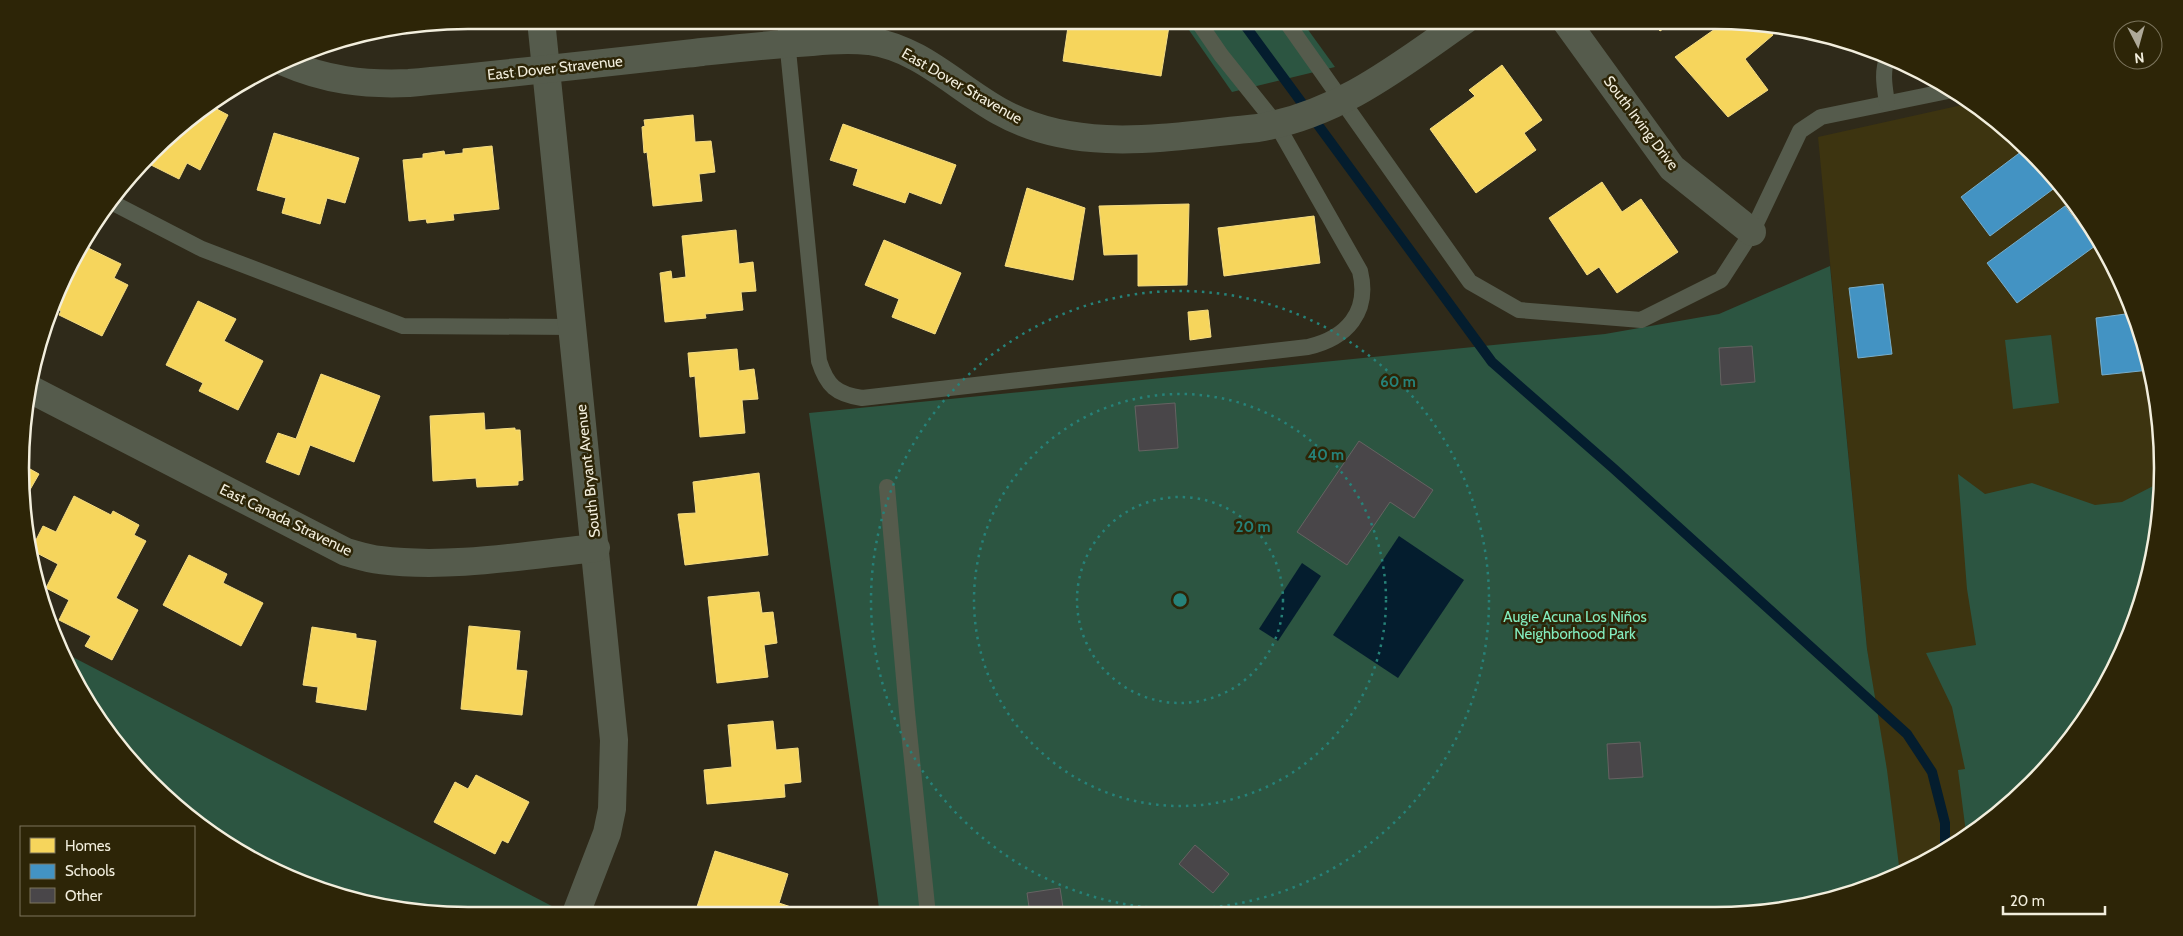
<svg xmlns="http://www.w3.org/2000/svg" width="2183" height="936" font-family="Cabin,sans-serif">
  <style>
    .built { fill: #3d3410 }
    .green { fill: #2c5541 }
    .water { fill: #041d2e }
    .homes { fill: #f6d55c; stroke: #f5dc83 }
    .schools { fill: #4393c3; stroke: #78aecb }
    .lines { fill: none; stroke-linecap: round; stroke-linejoin: round }
    .stream { stroke: #041d2e; stroke-width: 10 }
    .building { fill: #494649; stroke: #656362 }
    .lane { stroke: #555b4c; stroke-width: 16 }
    .street { stroke: #555b4c; stroke-width: 28 }
    .ring { fill: none; stroke: #268279; stroke-width: 2.5; stroke-dasharray: 2.5 5 }
    .labels { text-anchor: middle; stroke-width: 5; stroke-linejoin: round; paint-order: stroke }
    .street-label { font-size: 15px; fill: #f2eedd; stroke: #2d2507 }
    .park-label { font-size: 15px; fill: #83edbf; stroke: #2d2507 }
    .rim { fill: none; stroke: #f2eedd; stroke-width: 2.5 }
    .centre { fill: #268279; stroke: #2d2507; stroke-width: 2.5 }
    .ring-label { font-size: 15px; text-anchor: middle; font-weight: bold; fill: #268279; stroke: #2d2507; stroke-width: 5; stroke-linejoin: round; paint-order: stroke }
  </style>
  <rect width="100%" height="100%" fill="#2f2a1a"/>
  <path class="built" d="M1971 103 2011 131 2071 196 2117 270 2148 352 2162 439 2159 527 2139 612 2087 717 2010 805 1897 875 1867 649 1818 137Z"/>
  <g class="green">
    <path d="M1182 20H1301L1335 67 1232 92Z"/>
    <path d="M1830 266 1867 649 1887 770 1900 874 1887 882 1774 912 880 915 809 413 1605 334 1719 314Z"/>
    <path d="M2051 335 2059 403 2013 409 2005 340Z"/>
    <path d="M1958 474 1985 494 2032 483 2095 505 2122 502 2161 482 2159 527 2139 612 2087 717 2010 805 1966 833 1958 770 1965 769 1952 707 1926 653 1976 645 1967 589Z"/>
    <path d="M65 653 571 916H468L324 892 244 856 173 805 80 692Z"/>
  </g>
  <g class="water">
    <path d="M1399 536 1464 580 1398 678 1333 635Z"/>
    <path d="M1302 563 1321 576 1278 641 1259 629Z"/>
  </g>
  <g class="homes">
    <path d="M1069 20H1170L1161 76 1063 61Z"/>
    <path d="M1652 20H1676L1660 31Z"/>
    <path d="M1725 22 1769 29 1773 35 1745 59 1768 90 1728 117 1675 57Z"/>
    <path d="M1502 65 1542 120 1524 133 1536 150 1476 193 1430 129 1475 96 1469 90Z"/>
    <path d="M209 105 228 115 200 170 187 163 179 179 147 163 173 131Z"/>
    <path d="M693 115 695 142 711 141 715 172 699 174 702 201 653 206 647 152 644 153 642 127 645 126 644 120Z"/>
    <path d="M843 124 956 165 941 204 909 192 905 203 853 185 858 169 830 160Z"/>
    <path d="M274 133 359 158 345 203 327 198 320 224 282 213 286 198 257 190Z"/>
    <path d="M492 146 499 209 453 214 454 220 427 223 426 219 409 221 403 160 423 158V154L444 151 445 155 463 153V149Z"/>
    <path d="M1602 182 1622 212 1641 199 1678 252 1617 293 1599 267 1587 275 1549 218Z"/>
    <path d="M1027 188 1085 208 1073 280 1005 266Z"/>
    <path d="M1189 204 1187 285 1138 286V254L1104 255 1099 206Z"/>
    <path d="M1314 216 1320 263 1224 276 1218 228Z"/>
    <path d="M736 230 739 264 753 262 756 291 741 292 743 310 705 314 706 318 665 322 660 273 671 271 672 279 686 277 682 236Z"/>
    <path d="M884 240 961 273 935 334 892 317 899 299 865 285Z"/>
    <path d="M80 244 121 264 114 278 128 285 102 336 59 315 61 311 56 308Z"/>
    <path d="M198 301 236 319 224 341 263 361 238 410 199 391 203 383 166 365Z"/>
    <path d="M1208 310 1211 337 1190 340 1188 312Z"/>
    <path d="M737 349 739 371 754 369 758 399 742 400 745 433 700 437 695 376 690 377 688 353Z"/>
    <path d="M321 374 380 396 354 462 310 445 299 475 266 462 278 433 296 439Z"/>
    <path d="M484 413 485 430 515 428V430H520L523 480 518 481V485L477 487 476 478 433 481 430 416Z"/>
    <path d="M21 464 39 474 23 502 20 468Z"/>
    <path d="M759 473 768 555 685 565 678 514 696 513 693 482Z"/>
    <path d="M74 496 111 515 113 511 139 525 134 535 146 541 116 598 138 610 112 660 85 646 91 636 59 620 69 600 46 588 58 564 31 550 43 526 56 532Z"/>
    <path d="M189 555 227 574 223 583 263 603 241 646 163 605Z"/>
    <path d="M759 592 762 613 773 612 777 643 764 645 768 677 717 683 708 597Z"/>
    <path d="M469 626 520 631 516 670 527 671 522 715 461 709Z"/>
    <path d="M312 627 356 634V638L376 641 366 710 316 702 318 687 303 685Z"/>
    <path d="M773 721 776 750 798 748 801 782 784 784 785 797 707 804 704 770 732 767 728 725Z"/>
    <path d="M476 775 529 802 508 843 502 840 495 854 434 822 455 782 468 789Z"/>
    <path d="M715 851 788 874 779 903 794 908 792 915H712L696 910Z"/>
  </g>
  <g class="schools">
    <path d="M2026 148 2060 184 1990 236 1961 197Z"/>
    <path d="M2065 206 2095 246 2017 303 1987 263Z"/>
    <path d="M1883 284 1892 354 1858 358 1849 288Z"/>
    <path d="M2133 313 2148 352 2153 382 2150 370 2102 375 2096 318Z"/>
  </g>
  <g class="lines">
    <path class="stream" d="M1241 20 1492 362 1613 468 1907 734 1932 772 1945 823V845"/>
  </g>
  <g class="building">
    <path d="M1752 346 1755 382 1721 385 1719 348Z"/>
    <path d="M1175 403 1178 448 1139 451 1135 406Z"/>
    <path d="M1359 441 1433 490 1414 518 1390 502 1347 565 1297 532Z"/>
    <path d="M1640 742 1643 777 1609 779 1607 744Z"/>
    <path d="M1195 845 1229 874 1213 893 1179 864Z"/>
    <path d="M1060 888 1064 914H1030L1027 893Z"/>
  </g>
  <g class="lines">
    <g class="lane">
      <path d="M785 20 819 361C827 386 836 394 862 398L1308 347C1347 338 1370 312 1360 271L1277 125 1221 55 1197 20"/>
      <path d="M1285 20 1470 282 1519 310 1641 320 1721 280 1752 232 1800 131 1821 117 1953 90"/>
      <path d="M1887 103C1885 89 1881 71 1888 57"/>
      <path d="M113 203 202 249 403 326 573 327"/>
      <path d="M887 487 907 712 928 915"/>
    </g>
    <g class="street">
      <path d="M541 20 614 740 612 809 607 833 575 916"/>
      <path d="M1565 20 1672 168 1752 232"/>
      <path d="M284 62C325 80 364 85 409 83 507 74 604 63 702 52 739 48 775 44 812 42 831 40 850 39 869 41 920 48 956 87 999 111 1079 156 1172 136 1258 128 1340 114 1399 66 1465 20"/>
      <path d="M28 388 346 552C357 555 369 559 380 560 449 569 527 555 596 548"/>
    </g>
  </g>
  <g class="ring">
    <circle cx="1180" cy="600" r="103"/>
    <circle cx="1180" cy="600" r="206"/>
    <circle cx="1180" cy="600" r="309"/>
  </g>
  <g class="labels">
    <g class="street-label">
      <text transform="translate(555 68) rotate(-6)" y="5">East Dover Stravenue</text>
      <text transform="translate(962 86) rotate(30)" y="5">East Dover Stravenue</text>
      <text transform="translate(1641 123) rotate(53)" y="5">South Irving Drive</text>
      <text transform="translate(588 471) rotate(-96)" y="5">South Bryant Avenue</text>
      <text transform="translate(286 520) rotate(26)" y="5">East Canada Stravenue</text>
    </g>
    <g class="park-label">
      <text x="1575" y="622">Augie Acuna Los Niños<tspan x="1575" dy="17">Neighborhood Park</tspan></text>
    </g>
  </g>
  <path d="M0 0H2183V936H0ZM468 29H1715A439 439 0 0 1 2154 468V468A439 439 0 0 1 1715 907H468A439 439 0 0 1 29 468V468A439 439 0 0 1 468 29Z" fill="#2d2507" fill-rule="evenodd"/>
  <path class="rim" d="M468 29H1715A439 439 0 0 1 2154 468V468A439 439 0 0 1 1715 907H468A439 439 0 0 1 29 468V468A439 439 0 0 1 468 29Z"/>
  <circle cx="1180" cy="600" r="8" class="centre"/>
  <g class="ring-label">
    <text x="1398" y="387">60 m</text>
    <text x="1326" y="460">40 m</text>
    <text x="1253" y="532">20 m</text>
  </g>
  <rect x="20" y="826" width="175" height="90" fill="#2d2507" stroke="#7c755d"/>
  <rect x="30" y="838" width="25" height="15" fill="#f6d55c" stroke="#7c755d"/>
  <text x="65" y="851" font-size="15" fill="#f2eedd">Homes</text>
  <rect x="30" y="864" width="25" height="15" fill="#4393c3" stroke="#7c755d"/>
  <text x="65" y="876" font-size="15" fill="#f2eedd">Schools</text>
  <rect x="30" y="888" width="25" height="15" fill="#494649" stroke="#7c755d"/>
  <text x="65" y="901" font-size="15" fill="#f2eedd">Other</text>
  <g transform="translate(2138 45) rotate(174)"><circle r="24" fill="#2d2507" stroke="#7c755d"/>
  <path d="M0-4L9 19L0 12L-9 19Z" fill="#aea999"/>
  <text y="-8" font-size="14" font-weight="bold" text-anchor="middle" fill="#f2eedd">N</text>
  </g>
  <path d="M2003 906v8h102v-8" fill="none" stroke="#f2eedd" stroke-width="2.5"/>
  <text x="2010" y="906" font-size="15" fill="#f2eedd" stroke="#2d2507" stroke-width="4" paint-order="stroke">20 m</text>
</svg>
